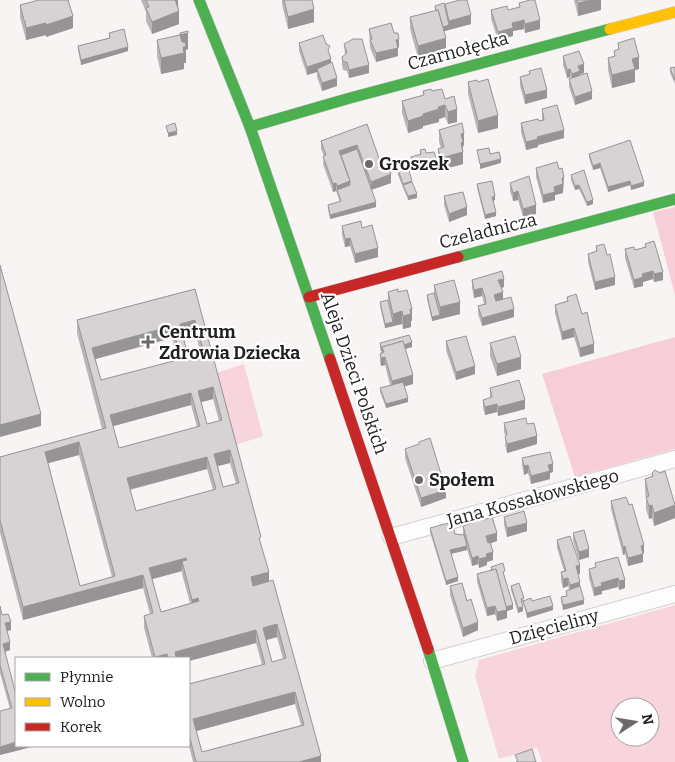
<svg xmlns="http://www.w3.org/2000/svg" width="675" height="762" font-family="Bitter,serif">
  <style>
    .green { fill: #f8d5dc; fill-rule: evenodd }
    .forest { fill: #f7ced7 }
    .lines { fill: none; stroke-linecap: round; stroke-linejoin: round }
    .street-casing { stroke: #d4d0d0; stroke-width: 18 }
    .fast-casing { stroke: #d4d0d0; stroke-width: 12 }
    .slow-casing { stroke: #d4d0d0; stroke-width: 12 }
    .jam-casing { stroke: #d4d0d0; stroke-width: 12 }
    .street { stroke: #fefdfd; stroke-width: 16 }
    .fast { stroke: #4caf50; stroke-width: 11 }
    .slow { stroke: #ffc107; stroke-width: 11 }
    .jam { stroke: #c62828; stroke-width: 11 }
    .wall { fill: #b9b5b6; fill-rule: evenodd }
    .shaded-wall { fill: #969494 }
    .building { fill: #d7d3d4; stroke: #969494; fill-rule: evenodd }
    .poi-dot { fill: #6d696a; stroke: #fff; stroke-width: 2 }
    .labels { text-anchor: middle; stroke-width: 4.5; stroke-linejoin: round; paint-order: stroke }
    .street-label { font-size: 18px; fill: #221e1f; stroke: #fff }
    .poi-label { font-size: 18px; font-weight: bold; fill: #221e1f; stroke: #fff; text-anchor: start }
  </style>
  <rect width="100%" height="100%" fill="#f9f4f4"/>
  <g class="green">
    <path d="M244 364 263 436 236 445 216 373Z"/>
    <path d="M675 605V762H542L537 748 499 759 475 676 479 660ZM620 707H650V737H620Z"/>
  </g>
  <g class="forest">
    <path d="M675 207V295L653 212Z"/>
    <path d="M675 337V449L575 477 542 374Z"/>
  </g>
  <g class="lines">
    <g class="street-casing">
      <g id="street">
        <path d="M391 537 675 459"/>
        <path d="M432 661 675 594"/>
      </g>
    </g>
    <g class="fast-casing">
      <g id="fast">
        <path d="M199 0 250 127 330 359"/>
        <path d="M250 127 350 98 610 29"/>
        <path d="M458 257 675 199"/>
        <path d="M428 649 463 762"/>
      </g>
    </g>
    <g class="slow-casing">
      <path id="slow" d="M610 29 675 12"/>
    </g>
    <g class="jam-casing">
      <g id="jam">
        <path d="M309 297 458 257"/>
        <path d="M330 359 428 649"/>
      </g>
    </g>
    <use href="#street" class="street"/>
    <use href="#fast" class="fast"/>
    <use href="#slow" class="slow"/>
    <use href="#jam" class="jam"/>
  </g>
  <g class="wall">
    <path d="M141 0H178L179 24 152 34 146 21V12Z"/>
    <path d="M282 0H312L314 22 288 29 282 4Z"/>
    <path d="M574 0H601V10L578 16Z"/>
    <path d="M519 3 540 29 525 33 524 29 513 31V36L498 40 491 19V10H508L519 7Z"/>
    <path d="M445 4 471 24 444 31 446 51 418 58 410 29V17L435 11V6L445 8Z"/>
    <path d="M20 5 73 28 46 37V35L26 40 20 17Z"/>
    <path d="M369 29 394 33 399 47H398V56L376 62 370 48Z"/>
    <path d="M109 33 128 51 81 65 78 50V46L109 38Z"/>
    <path d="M157 40 188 49 186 50V63H184V69L161 74 157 56Z"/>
    <path d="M299 43 330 54 331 63 337 86 322 91 317 77V72L307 75 299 51Z"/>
    <path d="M618 43 639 69 635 70V82L612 88 608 70V58L614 56V51L618 50Z"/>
    <path d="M344 44 369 73 349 78 347 71 343 70 342 65V57L345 55Z"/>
    <path d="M563 56 584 73 580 74V75L592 99 575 105 569 87V79L571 78 570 77 567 78 563 65Z"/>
    <path d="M675 67V84L670 73V68Z"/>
    <path d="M529 71 547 98 525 104 520 86V77L529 74Z"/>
    <path d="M468 82H478L498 128 478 133 468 94Z"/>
    <path d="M423 91H432L445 99 457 122 448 124 445 117 439 119V122L423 126V128L408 133 402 113V101L423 95Z"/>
    <path d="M542 109 564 138 538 145V147L526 150 521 132V123L542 120Z"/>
    <path d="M367 124 380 161 391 183 371 190 376 207 330 219 328 209V205L340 202 336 191 333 192 323 164 324 156 321 149V141Z"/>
    <path d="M439 130 464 145 463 146V164L441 170 438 161V149L441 148 439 142Z"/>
    <path d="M420 150 426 153 438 167 414 172 411 161V157L420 155Z"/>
    <path d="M589 154 644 186 631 190 630 185 608 192 600 168 593 170 589 158Z"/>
    <path d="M536 168 564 185 563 186V193L555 195V200L543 203 536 177Z"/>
    <path d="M398 170 412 182 417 198 408 200 398 175Z"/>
    <path d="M571 175 593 204 587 206 579 189 575 190 571 180Z"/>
    <path d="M510 183 536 214 523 217 518 200 513 201 510 191Z"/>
    <path d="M477 184 495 200 493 201 496 216 485 219 477 188Z"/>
    <path d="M444 196 467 215 449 222 444 205Z"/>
    <path d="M342 226 362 228 378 257 355 263 350 246 345 247 342 235Z"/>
    <path d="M645 244 663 280 654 282 653 279 643 282V286L634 288 625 258V249L635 250 645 247Z"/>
    <path d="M596 246 607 255 615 285 595 290 588 262V254L596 252Z"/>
    <path d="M472 280 504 287 501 288 503 299 514 317 482 326 478 314V306L484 304 482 296 474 298 472 288Z"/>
    <path d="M434 285 460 314 432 321 427 299V295L434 293Z"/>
    <path d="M195 289 261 545 269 581 321 762H193L189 746V684L262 665 256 643 189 661V658H152L144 628V616L150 614 143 588 23 620 0 533V457L102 429 77 333V320ZM195 332 201 354 188 357 183 335ZM172 338 178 360 101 380 95 359ZM213 399 219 421 207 424 201 402ZM191 405 197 427 119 448 113 426ZM79 455 112 577 80 586 48 463ZM230 463 236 484 223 487 218 466ZM207 469 213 490 136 511 130 490ZM182 571V574L190 603 161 612 152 579ZM277 637 283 659 272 662 266 640ZM295 704 301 725 202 752 196 731Z"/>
    <path d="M388 292H398L412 321H411V327L403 329 402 324 385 328 380 306V302L388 300Z"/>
    <path d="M567 297 594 353 580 357 574 337 562 340 555 313V305L567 301Z"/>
    <path d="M446 341 475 374 456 380 446 350Z"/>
    <path d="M380 343 412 347 405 349 413 384 404 386 408 402 386 408 380 392V388L390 385 385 365 381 366 380 362V354L381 353 380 347Z"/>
    <path d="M490 343 521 369 497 376 490 356Z"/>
    <path d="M490 388 525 409 498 416 497 412 485 415 483 408V400L490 398Z"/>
    <path d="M504 423 527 424 537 444 507 453 505 445 506 437 504 432Z"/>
    <path d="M419 442 446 498 421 507 405 458V449L419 445Z"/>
    <path d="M522 458 553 472 550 473V479L531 484 528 473 524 475 522 466Z"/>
    <path d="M652 473 675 518 654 526 652 518 649 519 646 509V498L645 491V479L652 477Z"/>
    <path d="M611 501 629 505 644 553 643 554V562L628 566 625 554 623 555 611 509Z"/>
    <path d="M504 517 527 531 507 537 504 525Z"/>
    <path d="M470 518 483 520 497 541 491 543 493 560 487 562V565L479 568 478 564 472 566 467 549V550L451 554 458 581 446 585 430 532V528L455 534 463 535V526L470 524Z"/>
    <path d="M573 533 589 557 579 560 573 541Z"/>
    <path d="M557 540 580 574H578L584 604 563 610 561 601V597L566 596V591L569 590 568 586 563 588 561 581V572L564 571 557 548Z"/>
    <path d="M618 557 625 588 619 590 618 587 602 591V594L594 596 589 578V569L595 568V563Z"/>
    <path d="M491 567 505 576H504L513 609 507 611V618L497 621 495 614 487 616 477 582V574L491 570Z"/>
    <path d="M450 586 467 601 478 630 463 637 450 595Z"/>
    <path d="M511 586 524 600 532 601 553 610 527 618 523 602 522 603 523 611 518 613 511 590Z"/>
    <path d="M0 606 2 615 11 630 7 631 10 650 5 652 16 746H35L0 755 10 709 0 673Z"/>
  </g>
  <g class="shaded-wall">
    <path d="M174 0H178V9Z"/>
    <path d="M591 0H601V10L578 16V3Z"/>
    <path d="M314 9V22L288 29V17Z"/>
    <path d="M179 11V24L152 34V22Z"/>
    <path d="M471 15V24L441 32V28L449 25V21Z"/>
    <path d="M73 16V28L46 37V25Z"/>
    <path d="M524 20V29L513 31V36L498 40V32L512 23Z"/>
    <path d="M540 20V29L525 33V24Z"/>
    <path d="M46 23V35L26 40V28Z"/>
    <path d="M188 33V49L186 50V63H184V69L161 74V58L180 35Z"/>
    <path d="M446 38V51L418 58V46Z"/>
    <path d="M399 39V47L396 48V40Z"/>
    <path d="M128 47V51L81 65V60Z"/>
    <path d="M398 48V56L376 62V53Z"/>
    <path d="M639 57V69L635 70V82L612 88V75L632 59Z"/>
    <path d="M331 59V67L317 69V72L307 75V67Z"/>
    <path d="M584 64V73L580 74V79L572 82V74L578 66Z"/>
    <path d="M369 65V73L349 78V70Z"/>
    <path d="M570 69V77L567 78V70Z"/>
    <path d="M337 78V86L322 91V83Z"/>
    <path d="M547 90V98L525 104V95Z"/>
    <path d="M592 91V99L575 105V97Z"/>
    <path d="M445 105V117L439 119V122L423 126V128L408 133V121L438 107Z"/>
    <path d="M457 109V122L448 124V112Z"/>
    <path d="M498 115V128L478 133V121Z"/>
    <path d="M564 130V138L538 145V147L526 150V142L537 137Z"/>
    <path d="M177 131V135L168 137V133Z"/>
    <path d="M464 133V145L463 146V164L441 170V158L461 134Z"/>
    <path d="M357 145V153L341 159 339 151Z"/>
    <path d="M501 159V163L480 169V164Z"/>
    <path d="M438 162V167L414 172V168Z"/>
    <path d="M600 163V168L593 170V166Z"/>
    <path d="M391 174V183L371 190V182Z"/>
    <path d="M564 177 563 193 555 195V200L543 203V195L554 187 562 178Z"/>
    <path d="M350 181V189L337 190V194V186Z"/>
    <path d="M630 181V185L608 192V187Z"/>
    <path d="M644 182V186L631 190V186Z"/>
    <path d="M336 183V191L333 192V184Z"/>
    <path d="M579 185V189L575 190V186Z"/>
    <path d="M518 191V200L513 201V193Z"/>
    <path d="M417 194V198L408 200V196Z"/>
    <path d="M495 196V200L492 201V197Z"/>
    <path d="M593 200V204L587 206V202Z"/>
    <path d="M376 202V207L330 219V215Z"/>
    <path d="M536 205V214L523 217V209Z"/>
    <path d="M467 207V215L449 222V214Z"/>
    <path d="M496 212V216L485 219V215Z"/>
    <path d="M350 238V246L345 247V239Z"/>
    <path d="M378 248V257L355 263V254Z"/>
    <path d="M653 271V279L643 282V286L634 288V280L642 274Z"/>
    <path d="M663 272V280L654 282V274Z"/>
    <path d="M615 277V285L595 290V282Z"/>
    <path d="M504 279V287L498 289V280Z"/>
    <path d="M482 288V296L474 298V290Z"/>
    <path d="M503 292V301L494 304V295Z"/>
    <path d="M460 302V314L432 321V317L440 315V307Z"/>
    <path d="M410 309H412V321H411V327L403 329V316Z"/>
    <path d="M514 309V317L482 326V318Z"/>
    <path d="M402 311V324L385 328V324L393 322V314Z"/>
    <path d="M195 320V332L180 336V324Z"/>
    <path d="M172 326V338L92 360V348Z"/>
    <path d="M574 328V337L562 340V332Z"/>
    <path d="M412 342V347L384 355 383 351Z"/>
    <path d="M594 344V353L580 357V348Z"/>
    <path d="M385 357V365L381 366V358Z"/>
    <path d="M521 357V369L497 376V364Z"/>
    <path d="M475 366V374L456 380V372Z"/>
    <path d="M413 375V384L392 390V381Z"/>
    <path d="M213 387V399L198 403V391Z"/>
    <path d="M191 393V405L110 427V415Z"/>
    <path d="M408 398V402L386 408V404Z"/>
    <path d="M525 400V409L498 416V407Z"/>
    <path d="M497 404V412L485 415V407Z"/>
    <path d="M41 414V426L0 437V425Z"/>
    <path d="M537 436V444L507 453V444Z"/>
    <path d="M79 442V455L45 464V452Z"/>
    <path d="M230 450V463L214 467V454Z"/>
    <path d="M207 457V469L127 490V478Z"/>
    <path d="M553 464V472L550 473V479L531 484V476L548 465Z"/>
    <path d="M528 465V473L524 475V466Z"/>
    <path d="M446 490V498L421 507V498Z"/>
    <path d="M652 505V518L649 519V506Z"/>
    <path d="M675 505V518L654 526V513Z"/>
    <path d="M527 523V531L507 537V528Z"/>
    <path d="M497 533V541L486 545V536Z"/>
    <path d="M644 545V553L641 554V546Z"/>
    <path d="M467 546V550L450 554V550Z"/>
    <path d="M625 546V554L623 555V547Z"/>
    <path d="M589 549V557L579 560V552Z"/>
    <path d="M493 552V560L487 562V565L479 568V559L486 554Z"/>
    <path d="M643 554V562L628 566V558Z"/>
    <path d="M478 556V564L472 566V558Z"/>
    <path d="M186 558V570L182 561V571L149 580V568Z"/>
    <path d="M580 565V574L576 575V566Z"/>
    <path d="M269 572V585L251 590V577Z"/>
    <path d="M143 575V588L23 620V607Z"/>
    <path d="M458 577V581L446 585V581Z"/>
    <path d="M568 578V586L563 588V579Z"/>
    <path d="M618 578V587L602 591V594L594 596V588L601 583Z"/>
    <path d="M625 580V588L619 590V581Z"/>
    <path d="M580 582V591L570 593V585Z"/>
    <path d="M198 598V610L192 612V600Z"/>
    <path d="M584 600V604L563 610V605Z"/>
    <path d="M513 605V609L507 611V618L497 621V612L506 607Z"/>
    <path d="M495 606V614L487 616V608Z"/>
    <path d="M553 606V610L527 618V613Z"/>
    <path d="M523 607V611L518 613V608Z"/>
    <path d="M11 622V630L5 632V623Z"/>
    <path d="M478 622V630L463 637V628Z"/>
    <path d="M277 624V637L263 641V628Z"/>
    <path d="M256 630V643L189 661V658H175V652Z"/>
    <path d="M10 642V650L3 652V644Z"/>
    <path d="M167 654V658H155V657Z"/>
    <path d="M295 692V704L193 732V719Z"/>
    <path d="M16 742V746H35L0 755V747Z"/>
    <path d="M321 756V762H299Z"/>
  </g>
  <g class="building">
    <path d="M39 0H68L73 16 46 25V23L26 28 25 22H26L24 20 20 5Z"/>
    <path d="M146 0H175L179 11 152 22 146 8 149 7Z"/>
    <path d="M284 0H312L314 9 288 17Z"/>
    <path d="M460 0H467L471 15 449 21 445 4Z"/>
    <path d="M530 0H535L540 20 525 24 524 20 512 23 513 28 498 32 491 10 507 6 508 10 520 7 519 3Z"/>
    <path d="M577 0H591L578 3Z"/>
    <path d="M444 3 449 25 443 27 438 10H436L435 6Z"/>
    <path d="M438 10 446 38 418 46 410 17Z"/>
    <path d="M391 23 394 33H398L399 39 396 40 398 48 376 53 370 40 372 39 369 29Z"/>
    <path d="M124 29 128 47 81 60 78 46 110 38 109 33Z"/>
    <path d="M188 31V33L180 35 182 42H185L186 47H183L184 53 161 58 157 40 180 35V33Z"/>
    <path d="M323 35 326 44 330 46 328 50 331 59 307 67 299 43Z"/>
    <path d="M634 38 639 57 632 59 635 69 612 75 608 58 615 56 614 51 619 49 618 43Z"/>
    <path d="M353 39H362L369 65 349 70 347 62H343L342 57 347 53 344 44Z"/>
    <path d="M579 51 584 64 578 66 580 71 572 74 570 69 567 70 563 56Z"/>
    <path d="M332 62 337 78 322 83 317 69Z"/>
    <path d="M675 67V80L670 68Z"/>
    <path d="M541 68 547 90 525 95 520 77 530 74 529 71Z"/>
    <path d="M587 73 592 91 575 97 569 79Z"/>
    <path d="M488 79 498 115 478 121 468 82 477 80 478 82Z"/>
    <path d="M431 89 432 91 442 89 445 99 454 96 457 109 448 112 445 105 438 107 439 109 423 114V116L408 121 402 101 424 95 423 91Z"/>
    <path d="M557 105 564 130 537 137 538 139 526 142 521 123 538 119 539 121 544 120 542 109Z"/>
    <path d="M175 123 177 131 168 133 166 126Z"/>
    <path d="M462 123 464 133 461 134 463 142 461 143 463 152 441 158 438 149 444 147 439 130Z"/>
    <path d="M367 124 380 161 385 159 391 174 371 182 357 145 339 151 350 181 337 186 336 183 333 184 323 156 326 155 321 141Z"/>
    <path d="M630 140 644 182 631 186 630 181 608 187 600 163 593 166 589 154Z"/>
    <path d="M489 148 490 154 499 152 501 159 480 164 477 150Z"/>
    <path d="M357 149 376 202 330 215 328 205 341 201 337 190 350 185V181L341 155Z"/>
    <path d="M425 149 426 153 434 152 438 162 414 168 411 157 421 154 420 150Z"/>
    <path d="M557 162 559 169 562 168 564 177 562 178 563 184 554 187 555 192 543 195 536 168Z"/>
    <path d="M408 167 412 181 403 184 398 170Z"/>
    <path d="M584 170 593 200 587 202 579 185 575 186 571 175Z"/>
    <path d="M529 176 536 205 523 209 518 191 513 193 510 183Z"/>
    <path d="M492 181 495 196 492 197 496 212 485 215 477 184Z"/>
    <path d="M412 182 417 194 408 196 403 185Z"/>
    <path d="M463 192 467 207 449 214 444 196Z"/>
    <path d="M361 221 362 228 372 225 378 248 355 254 350 238 345 239 342 226Z"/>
    <path d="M654 241 663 272 654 274 653 271 642 274 643 277 634 280 625 249 634 247 635 250 646 247 645 244Z"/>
    <path d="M604 244 607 255 610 254 615 277 595 282 588 254 597 251 596 246Z"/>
    <path d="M0 265 41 414 0 425Z"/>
    <path d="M502 271 504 279 498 280 503 292 494 295 496 301 511 297 514 309 482 318 478 306 486 304 485 297 482 288 474 290 472 280Z"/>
    <path d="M454 280 460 302 440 307 434 285Z"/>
    <path d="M195 289 261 537 259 538 269 572 251 577 253 586 273 580 321 756 299 762H196L189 734V684L265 664 256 630 175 652 176 658H168L167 654 155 657 144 616 153 613 143 575 23 607 0 520V457L106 428 77 320ZM195 320 204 353 188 357 180 324ZM172 326 181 359 101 380 92 348ZM213 387 222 420 207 424 198 391ZM191 393 200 426 119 448 110 415ZM79 442 115 576 80 586 45 452ZM230 450 239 483 223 487 214 454ZM207 457 216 489 136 511 127 478ZM186 558 187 560 182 561 192 600 198 598 199 601 161 612 149 568ZM277 624 286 658 272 662 263 628ZM295 692 304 725 202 752 193 719Z"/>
    <path d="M398 289V292L407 290 412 309H410L411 314 403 316 402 311 393 314 388 292Z"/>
    <path d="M434 293 440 315 432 317 427 295Z"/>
    <path d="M576 294 582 314 587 312 594 344 580 348 574 328 562 332 555 305 568 301 567 297Z"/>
    <path d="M388 300 393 322 385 324 380 302Z"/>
    <path d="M409 335 412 342 404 345 403 341 382 347V351L380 343Z"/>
    <path d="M466 336 475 366 456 372 446 341Z"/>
    <path d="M515 336 521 357 497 364 490 343Z"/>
    <path d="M403 341 413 375 392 381 385 357 381 358 380 354 384 352 382 347Z"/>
    <path d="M519 380 525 400 498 407 497 404 485 407 483 400 492 397 490 388Z"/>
    <path d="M403 382 408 398 386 404 380 388Z"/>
    <path d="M526 418 527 424 534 423 537 436 507 444 505 437 507 434 504 423Z"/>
    <path d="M430 438 446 490 421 498 405 449 419 444V442Z"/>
    <path d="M550 452 553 464 548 465 550 471 531 476 528 465 524 466 522 458Z"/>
    <path d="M655 470 660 473 665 471 675 505 654 513 652 505 649 506 646 497 649 496 645 479 653 476 652 473Z"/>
    <path d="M626 497 629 505 632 504 644 545 641 546 643 554 628 558 625 546 623 547 611 501Z"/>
    <path d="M524 511 527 523 507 528 504 517Z"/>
    <path d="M481 515 483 520 492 517 497 533 486 536 488 543 490 542 493 552 486 554 487 557 479 559 478 556 472 558 463 526 471 523 470 518Z"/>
    <path d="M452 522 455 534 464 535 467 546 450 550 458 577 446 581 430 528Z"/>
    <path d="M584 530 589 549 579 552 573 533Z"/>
    <path d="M570 536 580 565 576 566 580 582 570 585 568 578 563 579 561 572 566 571 557 540Z"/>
    <path d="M618 557 625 580 619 581 618 578 601 583 602 586 594 588 589 569 596 567 595 563Z"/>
    <path d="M503 563 505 571 503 572 513 605 506 607 496 569 492 570 491 567Z"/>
    <path d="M496 569 507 610 497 612 495 606 487 608 477 574Z"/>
    <path d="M462 583 467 601 471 599 478 622 463 628 450 586Z"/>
    <path d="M519 583 524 598 521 599 523 607 518 608 511 586Z"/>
    <path d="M580 586 584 600 563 605 561 597 567 596 566 591Z"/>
    <path d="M550 596 553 606 527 613 523 601 531 598 532 601Z"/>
    <path d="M0 606 2 615 8 614 11 622 5 623 10 642 3 644 16 695V742L0 747V711L12 708 0 665Z"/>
    <path d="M532 749 536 762H516L518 761 515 755Z"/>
  </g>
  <g class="poi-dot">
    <circle cx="369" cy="164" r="5"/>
    <path d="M145.5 334.5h5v5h5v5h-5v5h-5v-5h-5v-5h5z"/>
    <circle cx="419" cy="480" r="5"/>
  </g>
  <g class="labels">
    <g class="street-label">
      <text transform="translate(458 51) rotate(-15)" y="6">Czarnołęcka</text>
      <text transform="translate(488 231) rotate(-14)" y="6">Czeladnicza</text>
      <text transform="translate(354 373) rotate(71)" y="6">Aleja Dzieci Polskich</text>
      <text transform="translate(533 498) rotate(-15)" y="6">Jana Kossakowskiego</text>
      <text transform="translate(554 627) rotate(-15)" y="6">Dzięcieliny</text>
    </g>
    <g class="poi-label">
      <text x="379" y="170">Groszek</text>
      <text x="159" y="338">Centrum<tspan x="159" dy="21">Zdrowia Dziecka</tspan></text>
      <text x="429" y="486">Społem</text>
    </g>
  </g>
  <rect x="15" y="657" width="175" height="90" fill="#ffffff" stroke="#a7a5a5"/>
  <rect x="25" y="673" width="25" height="8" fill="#4caf50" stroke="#a7a5a5"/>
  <text x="60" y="682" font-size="15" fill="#221e1f">Płynnie</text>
  <rect x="25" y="698" width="25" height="8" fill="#ffc107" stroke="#a7a5a5"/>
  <text x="60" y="707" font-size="15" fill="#221e1f">Wolno</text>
  <rect x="25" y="723" width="25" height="8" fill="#c62828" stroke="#a7a5a5"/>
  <text x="60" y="732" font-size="15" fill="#221e1f">Korek</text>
  <g transform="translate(635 722) rotate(78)"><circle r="24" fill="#ffffff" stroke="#a7a5a5"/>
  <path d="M0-4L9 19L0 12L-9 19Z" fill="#6d696a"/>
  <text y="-8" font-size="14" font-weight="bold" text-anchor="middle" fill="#221e1f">N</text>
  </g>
</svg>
